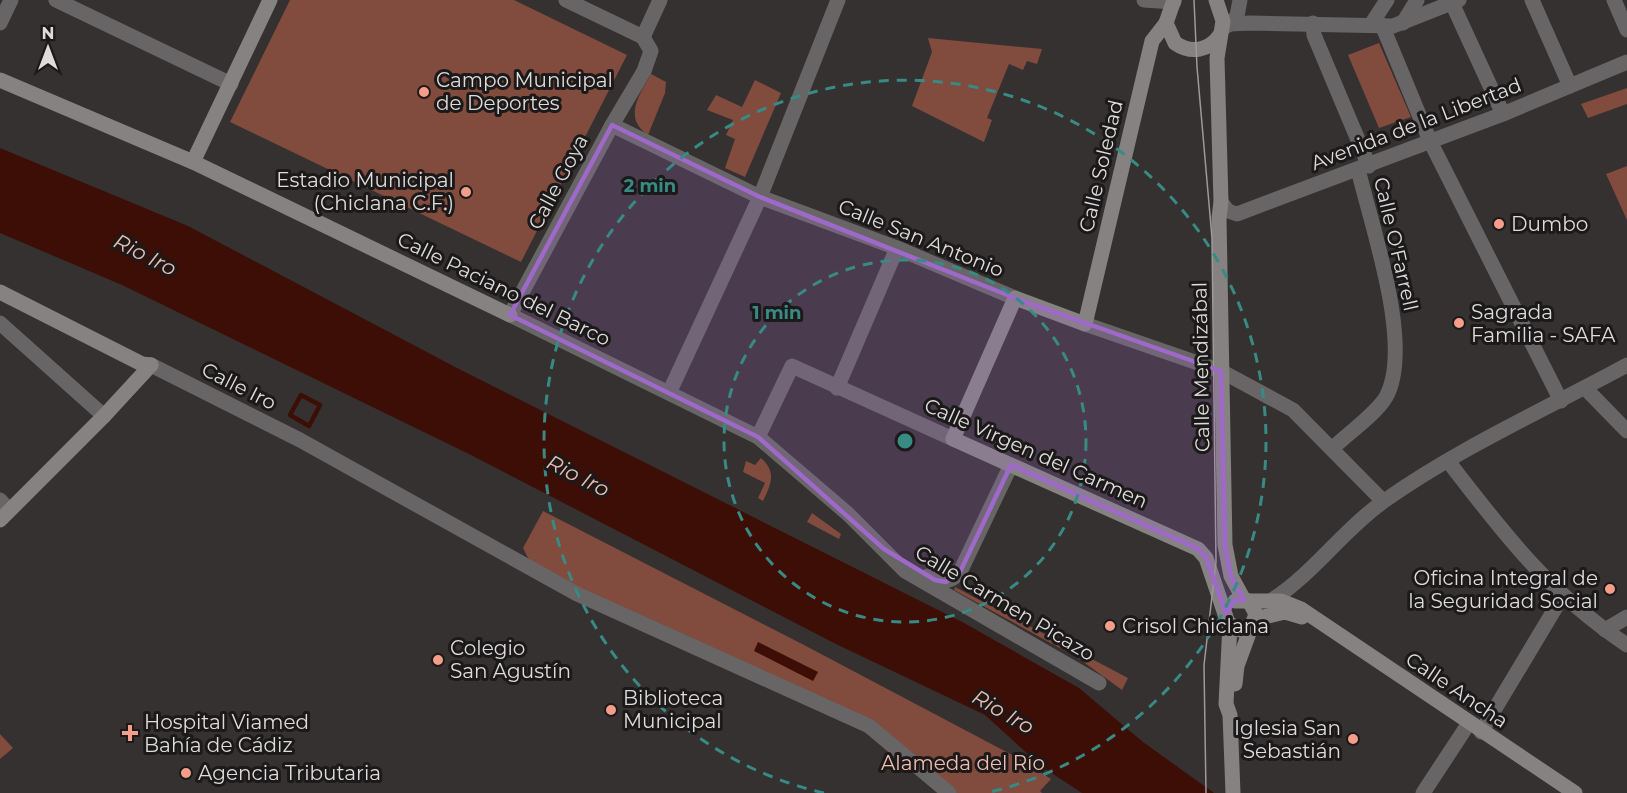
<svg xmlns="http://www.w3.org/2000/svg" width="1627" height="793" font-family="Montserrat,sans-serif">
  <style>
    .green { fill: #814b3e }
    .water { fill: #3d0e05 }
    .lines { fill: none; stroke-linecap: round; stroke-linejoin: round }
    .stream { stroke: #3d0e05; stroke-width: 4.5 }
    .street { stroke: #676565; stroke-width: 15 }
    .secondary { stroke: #858281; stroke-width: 15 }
    .tram { stroke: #9e9a99; stroke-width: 1.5 }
    .marked { fill: #9e69c8; fill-opacity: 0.2; stroke: #9e69c8; stroke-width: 4.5; stroke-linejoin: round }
    .ring { fill: none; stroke: #388a84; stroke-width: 3; stroke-dasharray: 10 8 }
    .poi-dot { fill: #f49e8a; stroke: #1b1919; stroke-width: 2 }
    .labels { text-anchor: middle; stroke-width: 6; stroke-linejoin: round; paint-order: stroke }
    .poi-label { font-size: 20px; fill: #dedbda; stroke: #1b1919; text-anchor: start }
    .street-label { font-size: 20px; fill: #dedbda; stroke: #1b1919 }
    .park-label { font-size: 20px; fill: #f1bdb1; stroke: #1b1919 }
    .water-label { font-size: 21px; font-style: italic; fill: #eebbae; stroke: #1b1919 }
    .centre { fill: #388a84; stroke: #1b1919; stroke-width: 3 }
    .ring-label { font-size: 18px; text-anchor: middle; font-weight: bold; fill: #388a84; stroke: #1b1919; stroke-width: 6; stroke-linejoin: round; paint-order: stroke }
  </style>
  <rect width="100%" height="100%" fill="#353130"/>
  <g class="green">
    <path d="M290 0H514L627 55 521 262 230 122Z"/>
    <path d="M928 38 1042 49 1037 64 1027 61 1023 70 1009 64 987 118 992 120 984 142 912 106 932 52Z"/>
    <path d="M1379 43 1411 117 1379 128 1348 55Z"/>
    <path d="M651 74 666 82 665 93 648 135C623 118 639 95 651 74Z"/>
    <path d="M755 80 781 93 745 177 725 168 735 139 726 135 733 120 707 110 716 95 742 107Z"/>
    <path d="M1627 88V104L1588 118 1581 104Z"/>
    <path d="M1627 166V220L1606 174Z"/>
    <path d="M761 458C777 472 771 484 763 501L758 498 765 483 743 472 746 461 755 465Z"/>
    <path d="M543 511 804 645 1016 757 1051 779 1040 791 1042 793H953L869 726 577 594 528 558 523 548Z"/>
    <path d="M812 513 841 534 839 539 807 522Z"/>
    <path d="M955 587 1128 678 1122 690 1078 658 954 590Z"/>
    <path d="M0 734 13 748 0 759Z"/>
  </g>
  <g class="water">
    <path d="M0 148 188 226 457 368 964 623 1079 688 1143 742 1214 793H1082L1041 766 985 715 836 644 473 456 122 285 0 233Z"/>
    <path d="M758 642 818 672 813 681 754 651Z"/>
  </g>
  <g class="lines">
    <path class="stream" d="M301 395 320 405 309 426 290 415Z"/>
    <g class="street">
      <path d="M56 0 231 84"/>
      <path d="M566 0 643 37"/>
      <path d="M1144 0 1174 2"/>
      <path d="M1532 0 1570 86"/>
      <path d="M1614 0 1627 30"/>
      <path d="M1452 3 1503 114"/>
      <path d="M0 23 11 0"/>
      <path d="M1313 23 1314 35 1369 166"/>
      <path d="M1372 23 1387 0"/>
      <path d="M1403 23 1417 0"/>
      <path d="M1230 24 1237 16 1240 0"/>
      <path d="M1382 25 1430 141 1561 401"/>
      <path d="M1223 28 1230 24 1250 23 1393 26 1459 0"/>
      <path d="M643 37 651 51 644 71 612 125 510 315 758 437 848 514 905 571 1099 683"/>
      <path d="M643 37 660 0"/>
      <path d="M612 125 760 197 897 248 1015 298"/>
      <path d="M1221 202 1228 211 1237 214 1503 114 1627 62"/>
      <path d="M0 323 104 416"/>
      <path d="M1085 324 1221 371 1293 410 1383 501"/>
      <path d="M151 365 300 440 577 594 869 726 949 793"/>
      <path d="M837 388 897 248"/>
      <path d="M1585 388 1627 431"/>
      <path d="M669 393 760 197 838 0"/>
      <path d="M758 437 792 366 953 439"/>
      <path d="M1333 448C1347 434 1376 414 1386 397 1414 346 1371 225 1358 169"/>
      <path d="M1448 461C1504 534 1549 593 1627 645"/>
      <path d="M0 500 9 510"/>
      <path d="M928 576C940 583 951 583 960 572L1011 465"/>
      <path d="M1272 600C1314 573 1343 530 1384 501 1459 448 1546 409 1627 365"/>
      <path d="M1605 630 1627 617"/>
      <path d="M1481 732 1562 597"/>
      <path d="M1423 793 1469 723"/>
    </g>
    <g class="secondary">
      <path d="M1174 0 1166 23 1175 43C1191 54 1209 51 1220 35"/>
      <path d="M1216 0 1223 21 1217 58 1221 202 1219 218 1225 545 1231 576 1244 600"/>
      <path d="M1166 23 1152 41 1085 324 1015 298 953 439 1198 549 1206 558 1228 623 1240 630 1253 624"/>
      <path d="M0 80 193 162 510 315"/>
      <path d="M193 162 270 0"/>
      <path d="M0 292 142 364 151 365"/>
      <path d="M0 520 104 416 151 365"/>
      <path d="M1235 601H1281L1301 609 1575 793"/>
      <path d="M1255 619 1285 612 1302 617"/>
      <path d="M1230 624 1226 704 1230 715 1233 793"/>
      <path d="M1235 684 1237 666 1256 614 1249 601"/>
    </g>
    <path class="tram" d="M1194 0 1197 67 1212 238 1216 562 1204 665 1206 793"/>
  </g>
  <path class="marked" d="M612 125 760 197 1015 298 1221 371 1225 545 1231 576 1244 600 1234 601 1226 614 1206 558 1198 549 1011 465 960 572 946 582 935 580 884 549 758 437 510 315Z"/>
  <g class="ring">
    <circle cx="905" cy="441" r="181"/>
    <path d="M824 793A361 361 0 1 1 986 793"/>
  </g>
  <g class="poi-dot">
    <circle cx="424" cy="92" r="6"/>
    <circle cx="466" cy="192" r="6"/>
    <circle cx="1499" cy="224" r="6"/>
    <circle cx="1459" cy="323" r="6"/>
    <circle cx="1610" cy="589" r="6"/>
    <circle cx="1110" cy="626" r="6"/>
    <circle cx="438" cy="660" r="6"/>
    <circle cx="611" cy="710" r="6"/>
    <path d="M127 724h6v6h6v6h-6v6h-6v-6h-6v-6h6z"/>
    <circle cx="1353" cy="739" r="6"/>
    <circle cx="186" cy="773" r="6"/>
  </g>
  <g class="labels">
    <g class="poi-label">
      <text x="436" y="87">Campo Municipal<tspan x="436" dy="23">de Deportes</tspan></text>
      <text x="454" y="187" text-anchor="end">Estadio Municipal<tspan x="454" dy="23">(Chiclana C.F.)</tspan></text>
      <text x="1511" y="231">Dumbo</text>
      <text x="1471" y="319">Sagrada<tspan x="1471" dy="23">Familia - SAFA</tspan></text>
      <text x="1598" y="585" text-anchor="end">Oficina Integral de<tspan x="1598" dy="23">la Seguridad Social</tspan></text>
      <text x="1122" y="633">Crisol Chiclana</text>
      <text x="450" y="655">Colegio<tspan x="450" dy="23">San Agustín</tspan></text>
      <text x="623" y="705">Biblioteca<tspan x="623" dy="23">Municipal</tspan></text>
      <text x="144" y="729">Hospital Viamed<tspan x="144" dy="23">Bahía de Cádiz</tspan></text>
      <text x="1341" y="735" text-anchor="end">Iglesia San<tspan x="1341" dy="23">Sebastián</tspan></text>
      <text x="198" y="780">Agencia Tributaria</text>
    </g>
    <g class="street-label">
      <text transform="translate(1416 124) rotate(-21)" y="7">Avenida de la Libertad</text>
      <text transform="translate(1101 166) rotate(-77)" y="7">Calle Soledad</text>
      <text transform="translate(558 182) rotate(-62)" y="7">Calle Goya</text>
      <text transform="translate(921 238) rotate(22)" y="7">Calle San Antonio</text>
      <text transform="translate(1396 244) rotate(77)" y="7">Calle O'Farrell</text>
      <text transform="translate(504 289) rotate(26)" y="7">Calle Paciano del Barco</text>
      <text transform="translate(1201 367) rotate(-91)" y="7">Calle Mendizábal</text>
      <text transform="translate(239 386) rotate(27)" y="7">Calle Iro</text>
      <text transform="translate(1036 453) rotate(24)" y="7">Calle Virgen del Carmen</text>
      <text transform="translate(1005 603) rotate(31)" y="7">Calle Carmen Picazo</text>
      <text transform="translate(1457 690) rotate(34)" y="7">Calle Ancha</text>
    </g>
    <g class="park-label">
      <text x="963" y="770">Alameda del Río</text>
    </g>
    <g class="water-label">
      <text transform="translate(145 255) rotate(27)" y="7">Rio Iro</text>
      <text transform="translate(578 476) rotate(27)" y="7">Rio Iro</text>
      <text transform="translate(1003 712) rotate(30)" y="7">Rio Iro</text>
    </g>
  </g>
  <circle cx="905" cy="441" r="9" class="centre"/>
  <g class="ring-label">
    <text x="650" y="192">2 min</text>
    <text x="777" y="319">1 min</text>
  </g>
  <g transform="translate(48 48)" stroke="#1b1919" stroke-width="4.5" paint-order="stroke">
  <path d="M0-4.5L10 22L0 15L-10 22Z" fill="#dedbda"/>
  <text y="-9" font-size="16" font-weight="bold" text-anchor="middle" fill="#dedbda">N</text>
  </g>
</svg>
